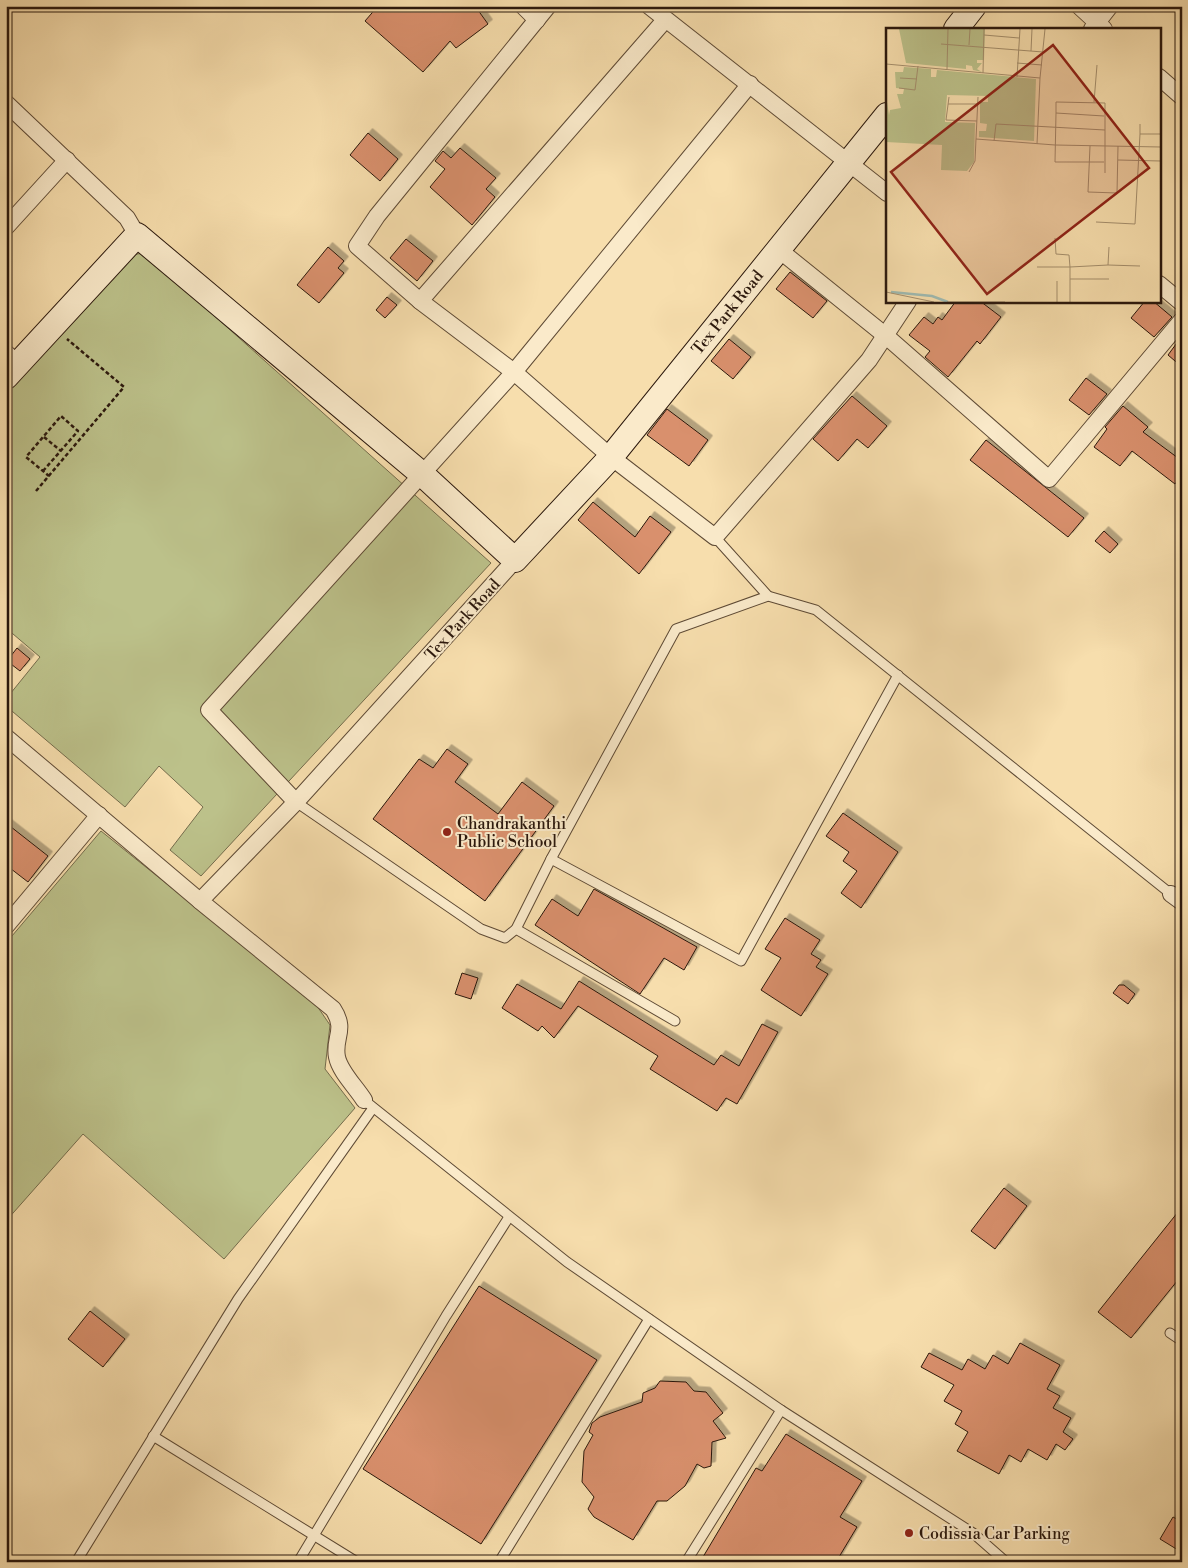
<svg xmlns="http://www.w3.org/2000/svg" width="1188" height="1568" font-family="'Libre Bodoni',serif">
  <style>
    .green { fill: #bcc18a; stroke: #746c4c }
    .building { fill: #d9906d; stroke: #2b180d; filter: url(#shadow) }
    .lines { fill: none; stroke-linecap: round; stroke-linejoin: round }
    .lane-casing { stroke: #5e4a35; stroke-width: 11 }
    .street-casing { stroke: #5e4a35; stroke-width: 18 }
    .secondary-casing { stroke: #2b180d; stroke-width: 26 }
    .path { stroke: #2b180d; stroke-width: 2.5; stroke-dasharray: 4 2.5; stroke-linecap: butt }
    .lane { stroke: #faeaca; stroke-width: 9 }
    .street { stroke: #faeaca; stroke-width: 16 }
    .secondary { stroke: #faeaca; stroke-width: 24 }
    .poi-dot { fill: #8f2418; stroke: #faeaca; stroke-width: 2 }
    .labels { text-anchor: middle; stroke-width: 4; stroke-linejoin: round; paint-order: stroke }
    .street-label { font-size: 16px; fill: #2b180d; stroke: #faeaca }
    .poi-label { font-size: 16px; fill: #2b180d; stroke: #faeaca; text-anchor: start }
    .inset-river { fill: none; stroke: #9fbbb2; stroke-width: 2.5 }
    .inset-road { fill: none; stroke: #a58f6d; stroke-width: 1 }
    .view { fill: #8f2418; fill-opacity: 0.15; stroke: #8f2418; stroke-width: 2.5 }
    .inset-edge { fill: none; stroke: #2b180d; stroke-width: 2.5 }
  </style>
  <defs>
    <filter id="shadow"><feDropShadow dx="4.5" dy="-4.5" stdDeviation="0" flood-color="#0004"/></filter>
  </defs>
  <rect width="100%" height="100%" fill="#f7dead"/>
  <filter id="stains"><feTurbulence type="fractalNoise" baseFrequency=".004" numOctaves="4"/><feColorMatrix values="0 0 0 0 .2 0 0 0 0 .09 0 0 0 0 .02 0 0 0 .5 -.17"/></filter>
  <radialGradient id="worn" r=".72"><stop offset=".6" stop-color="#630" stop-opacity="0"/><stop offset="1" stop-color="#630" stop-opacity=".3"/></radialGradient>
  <g class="green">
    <path d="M144 253 491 563 201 876 170 850 203 807 159 766 125 807 6 706V699L40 657 6 628V385L124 256Z"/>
    <path d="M101 831 315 1003 330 1025 325 1069 355 1108 224 1259 83 1134 6 1221V943Z"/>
  </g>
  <g class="building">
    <path d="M378 6H475L488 24 456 48 450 41 423 72 365 21Z"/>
    <path d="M368 133 398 159 380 181 350 155Z"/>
    <path d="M460 148 496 178 486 189 495 197 472 225 430 187 445 169 435 161 443 151 451 158Z"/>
    <path d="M406 239 433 261 417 281 390 258Z"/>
    <path d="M328 247 344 261 338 268 344 273 319 303 297 285Z"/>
    <path d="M790 272 827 301 813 318 776 289Z"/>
    <path d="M387 297 397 305 385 318 376 310Z"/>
    <path d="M956 301H980L1001 317 980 344 977 341 948 377 925 357 930 351 909 335 924 317 933 324 938 317 942 320Z"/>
    <path d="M1145 301H1153L1172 317 1154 337 1131 318Z"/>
    <path d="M1182 336V367L1168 355Z"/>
    <path d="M729 339 751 357 733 379 711 361Z"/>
    <path d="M1086 378 1107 394 1089 415 1069 400Z"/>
    <path d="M852 396 887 426 868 448 857 439 838 461 813 439Z"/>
    <path d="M1123 406 1148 427 1143 432 1182 461V475L1175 484 1132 451 1120 466 1094 447 1107 429 1105 427Z"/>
    <path d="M667 409 708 440 689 466 647 435Z"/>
    <path d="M986 440 1084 518 1068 537 970 460Z"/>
    <path d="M593 502 635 537 650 516 671 532 639 574 578 520Z"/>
    <path d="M1104 531 1118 544 1110 553 1095 541Z"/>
    <path d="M17 648 30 659 20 671 7 661Z"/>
    <path d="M447 749 468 764 455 782 498 814 522 782 554 806 485 901 373 819 419 759 433 768Z"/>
    <path d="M843 813 898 852 861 908 841 893 857 871 843 861 849 852 826 836Z"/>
    <path d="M6 823 48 856 28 882 6 865Z"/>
    <path d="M594 889 697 947 684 970 664 958 640 994 535 925 552 899 578 916Z"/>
    <path d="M785 918 820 940 811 954 821 960 816 967 828 974 801 1016 761 990 781 958 765 949Z"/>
    <path d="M462 973 478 978 471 999 455 994Z"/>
    <path d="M579 981 714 1065 721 1055 739 1066 762 1024 778 1032 737 1104 726 1098 717 1111 650 1069 658 1056 578 1006 554 1038 542 1026 538 1031 502 1008 517 984 561 1009Z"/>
    <path d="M1119 985H1124L1135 994 1128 1004 1113 993Z"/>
    <path d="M1004 1188 1027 1206 995 1249 971 1231Z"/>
    <path d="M1182 1207V1275L1131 1338 1098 1312Z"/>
    <path d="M479 1286 597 1360 481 1544 363 1469Z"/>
    <path d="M90 1311 125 1339 103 1367 68 1339Z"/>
    <path d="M1020 1343 1060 1365 1047 1389 1060 1396 1053 1408 1071 1418 1063 1432 1073 1439 1065 1450 1056 1444 1047 1460 1028 1449 1021 1462 1009 1455 999 1474 957 1451 968 1432 955 1424 962 1411 944 1401 954 1385 921 1367 929 1353 962 1370 968 1359 985 1369 993 1355 1008 1364Z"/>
    <path d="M660 1381 686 1382 694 1391 706 1392 723 1413 713 1421 726 1438 712 1442 711 1466 704 1468 697 1464 685 1486 667 1501H657L633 1540 594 1517 588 1509 594 1497 582 1482 584 1451 593 1435 589 1432 592 1423 600 1417 642 1402 643 1393 655 1388Z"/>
    <path d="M786 1434 862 1481 840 1517 857 1527 836 1562H700L756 1468 762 1471Z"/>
    <path d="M1173 1517 1182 1522V1544L1178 1550 1160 1539Z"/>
  </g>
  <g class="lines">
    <g class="lane-casing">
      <g id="lane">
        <path d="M715 537 768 596"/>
        <path d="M296 802 481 929 505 938 516 929 551 859 676 629 768 596 816 610 1171 894"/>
        <path d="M551 859 741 961 898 675"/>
        <path d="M516 929 675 1021"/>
        <path d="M364 1100 567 1262 781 1410 973 1533 1006 1562"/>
        <path d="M1170 1333 1182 1341"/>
        <path d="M153 1436 357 1562"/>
        <path d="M76 1562 238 1299 373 1108"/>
        <path d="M298 1562 446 1316 509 1217"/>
        <path d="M499 1562 649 1319"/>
        <path d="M686 1562 781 1410"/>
      </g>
    </g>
    <g class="street-casing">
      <g id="street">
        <path d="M523 6 537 20"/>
        <path d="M548 6 377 216 357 246 420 301 665 20"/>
        <path d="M649 6 887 193"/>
        <path d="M1079 6 1104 29"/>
        <path d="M1092 29 1110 6"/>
        <path d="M1159 77 1182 97"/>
        <path d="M6 103 127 218 137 235"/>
        <path d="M6 227 67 160"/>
        <path d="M778 249 886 336 1049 479 1182 320"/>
        <path d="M1159 284 1182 303"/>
        <path d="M420 301 514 372 611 457 715 537 869 360 908 301"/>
        <path d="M6 353 19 364"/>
        <path d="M6 737 200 901"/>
        <path d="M296 802 209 710 514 372 750 84"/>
        <path d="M1171 894 1182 902"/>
        <path d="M6 926 99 815"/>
        <path d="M364 1100C356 1087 340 1072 337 1057 333 1038 347 1030 333 1009L200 901 296 802 515 560"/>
      </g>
    </g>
    <g class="secondary-casing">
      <g id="secondary">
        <path d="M956 29 974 6"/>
        <path d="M6 377 137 235 423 475 515 560 611 457 887 115"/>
      </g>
    </g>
    <g class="path">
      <path d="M44 437 61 451"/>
      <path d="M43 471 78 431 61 416 26 457 49 476"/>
      <path d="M36 491 124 387 67 339"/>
    </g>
    <use href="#lane" class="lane"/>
    <use href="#street" class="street"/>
    <use href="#secondary" class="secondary"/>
  </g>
  <g class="poi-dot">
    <circle cx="447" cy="832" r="5"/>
    <circle cx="909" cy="1533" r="5"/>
  </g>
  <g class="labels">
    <g class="street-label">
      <text transform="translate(727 312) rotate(-51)" y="6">Tex Park Road</text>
      <text transform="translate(462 619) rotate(-48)" y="6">Tex Park Road</text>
    </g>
    <g class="poi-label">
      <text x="457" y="829">Chandrakanthi<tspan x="457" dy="18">Public School</tspan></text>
      <text x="919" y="1539">Codissia Car Parking</text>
    </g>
  </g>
  <g transform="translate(886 28)">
    <rect width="275" height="275" fill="#f7dead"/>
    <path d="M13 1H99L98 32H91V35H96L91 41 96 44 87 42 86 38 80 37V41L20 35ZM18 39 45 41V49H50L51 42 150 51 148 113 93 109V103H100L101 96 94 95V74H102V68L61 67 59 94 89 95 88 134 81 143 55 142 56 117 0 114V67L3 87 4 82 15 80 11 66H17L18 61 10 60 9 44H17Z" fill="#bcc18a"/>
    <path class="inset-river" d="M5 264 46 268 62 274"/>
    <path class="inset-road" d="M98 7 133 10M55 16 157 24M83 17 84 1M145 23 146 1M131 35 156 37M0 36 154 50 151 116M61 41 62 1M97 45 98 1M131 49 134 1M14 50 31 51M154 50 159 1M13 60 29 62 32 38M63 69 60 92 91 93M208 74 211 37M62 76H91M170 85 169 134H218M218 88 170 85V74L219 75V145M254 96V106H275M90 111 92 69M108 113 110 96 219 102M204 118 202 164 231 165 232 118M232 132 275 133M83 144 89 133 90 111 169 117 275 119M210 194 249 196 254 106M222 237 254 238M151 239H184L183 227 170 226 169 210M184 251H223M171 253V274M0 264 48 274M61 274H119M184 274V239L222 237 223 219"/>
    <path class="view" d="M167 17 263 140 101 266 5 144Z"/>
    <rect width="275" height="275" class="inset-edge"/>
  </g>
  <rect width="1188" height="1568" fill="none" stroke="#f7dead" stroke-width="25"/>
  <rect x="8" y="8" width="1173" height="1553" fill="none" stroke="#2b180d" stroke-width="2.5"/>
  <rect x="12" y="12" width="1163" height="1543" fill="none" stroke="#2b180d"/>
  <rect width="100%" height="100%" filter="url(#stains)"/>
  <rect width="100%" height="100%" fill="url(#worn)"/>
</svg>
